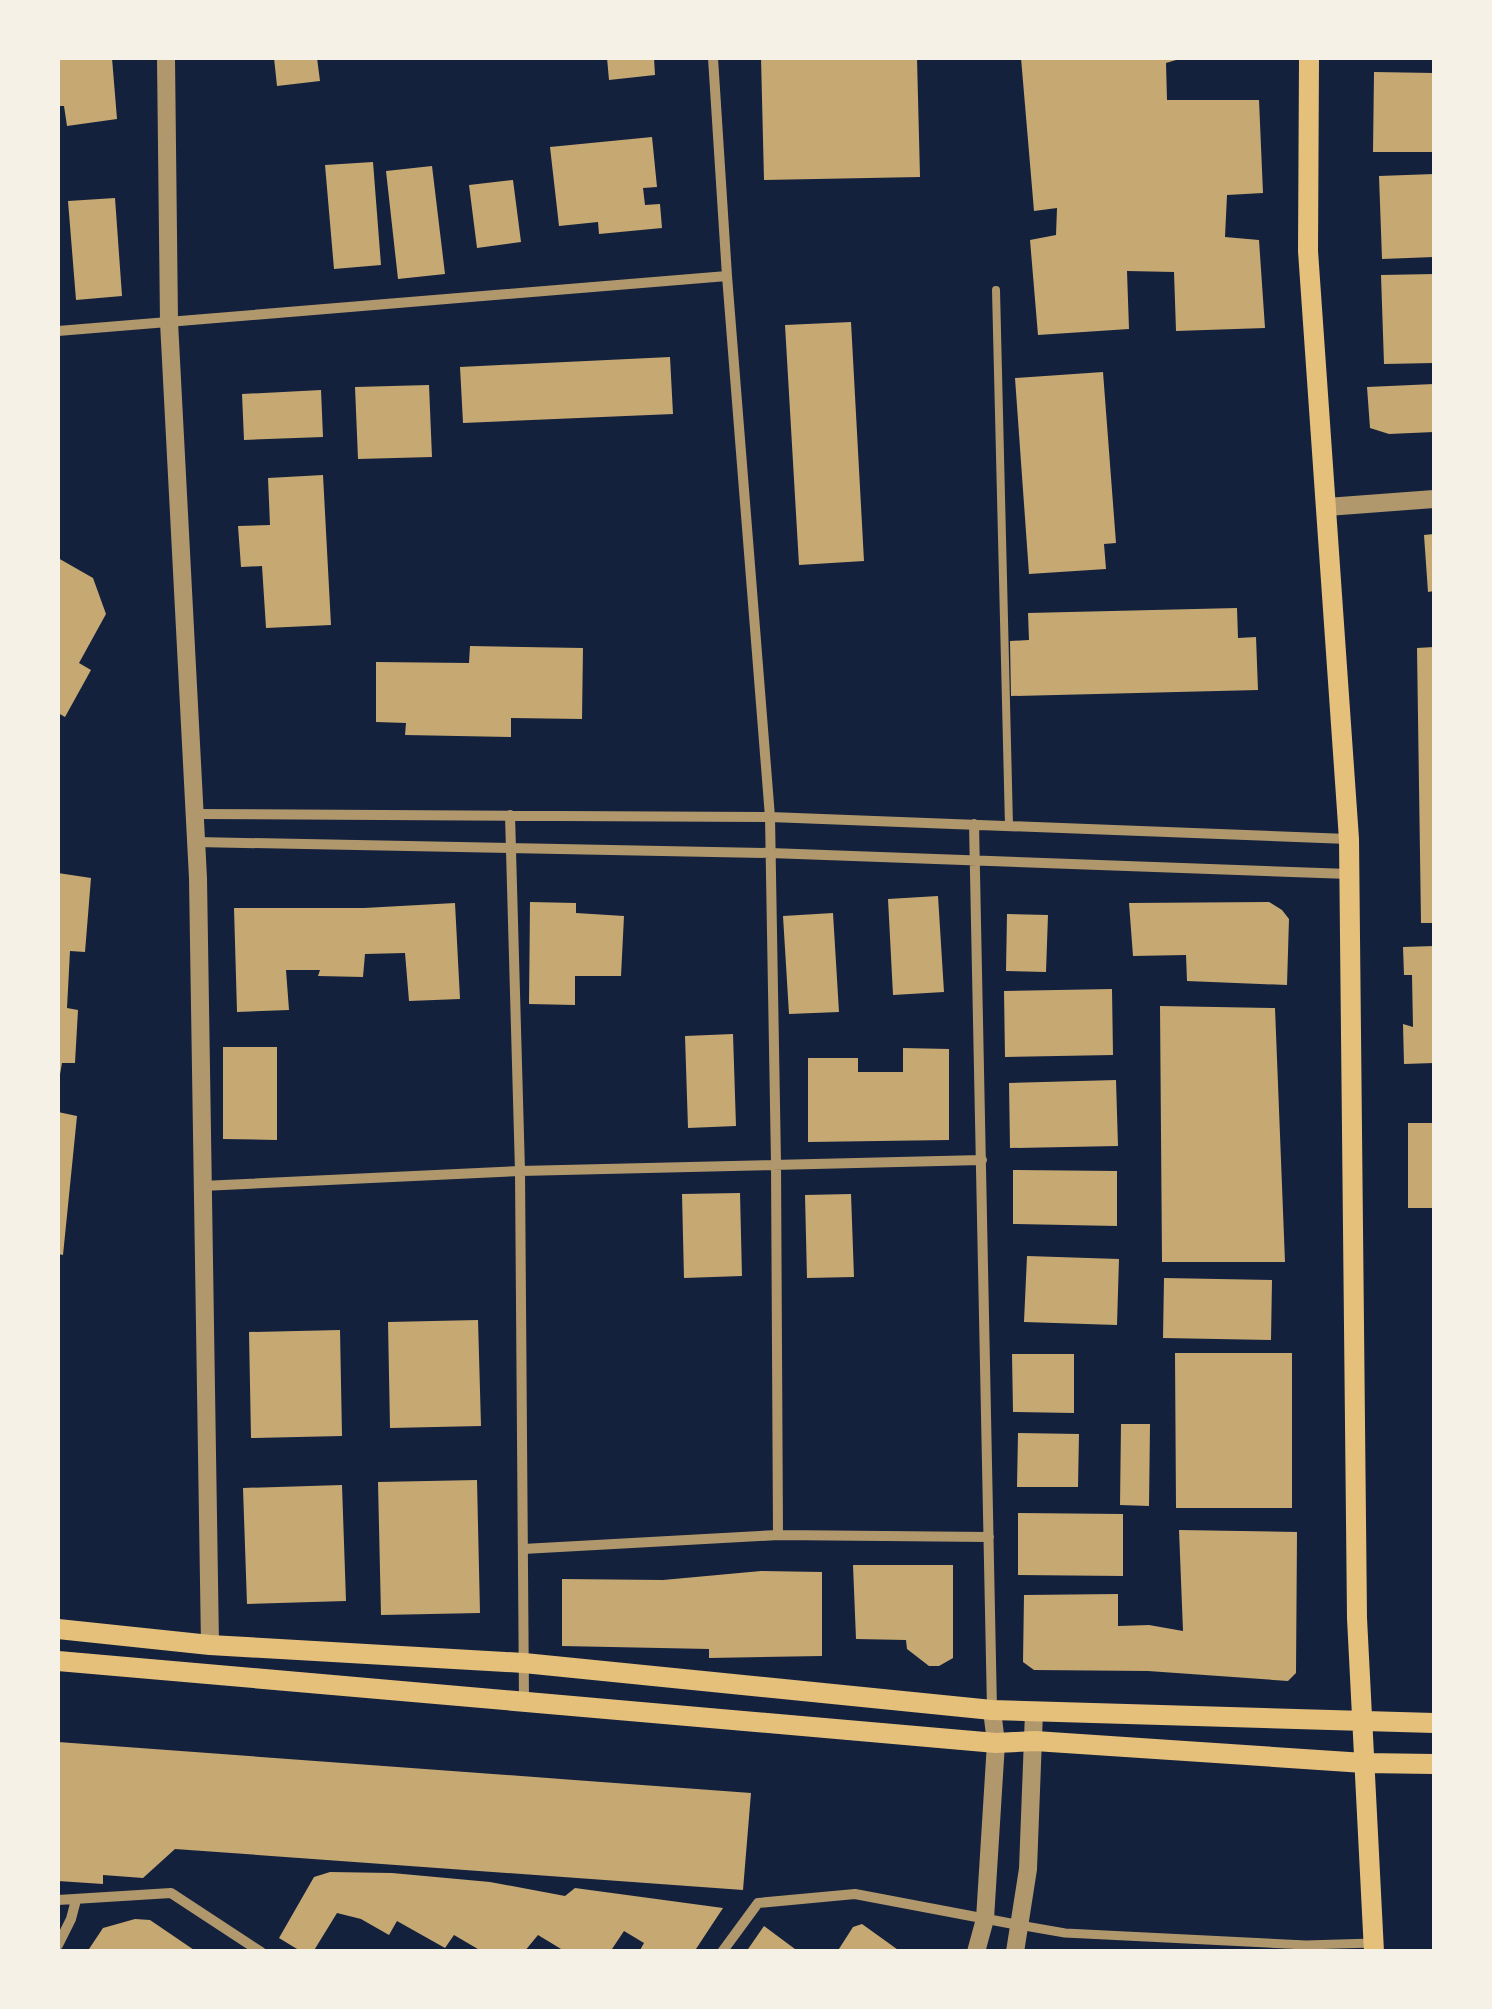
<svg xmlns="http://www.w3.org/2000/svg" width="1492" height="2009" viewBox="0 0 1492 2009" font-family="'Alegreya Sans',sans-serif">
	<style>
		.building { fill: #c6a872 }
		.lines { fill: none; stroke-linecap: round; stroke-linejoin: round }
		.service { stroke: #b1986c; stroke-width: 8 }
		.pedestrian { stroke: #b1986c; stroke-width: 9 }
		.minor { stroke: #b1986c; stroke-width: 10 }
		.tertiary { stroke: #b1986c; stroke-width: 18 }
		.secondary { stroke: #e5c07b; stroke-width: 20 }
	</style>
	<rect width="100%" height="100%" fill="#14213d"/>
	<path class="building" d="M 58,58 L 112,58 L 117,119 L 67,126 L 64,106 L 58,106 Z
		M 274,58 L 317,58 L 320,81 L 277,86 Z
		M 607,58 L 654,58 L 655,75 L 609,80 Z
		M 761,58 L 917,58 L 920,177 L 764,180 Z
		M 1021,58 L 1183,58 L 1166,63 L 1167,100 L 1259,100 L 1263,193 L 1227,195 L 1225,237 L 1259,240 L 1265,328 L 1176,331 L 1174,272 L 1127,271 L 1129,329 L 1038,335 L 1030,240 L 1056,235 L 1057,208 L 1034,211 Z
		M 1374,72 L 1434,73 L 1434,152 L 1373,152 Z
		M 652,137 L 657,187 L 643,188 L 645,205 L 660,204 L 662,228 L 599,234 L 598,222 L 559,226 L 550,147 Z
		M 373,162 L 381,265 L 334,269 L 325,165 Z
		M 432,166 L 445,274 L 398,279 L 386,171 Z
		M 1434,174 L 1434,257 L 1382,259 L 1379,176 Z
		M 513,180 L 521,242 L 477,248 L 469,185 Z
		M 115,198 L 122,296 L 76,300 L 68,201 Z
		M 1434,274 L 1434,363 L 1384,364 L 1381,275 Z
		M 851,322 L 864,561 L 799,565 L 785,325 Z
		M 670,357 L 673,414 L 463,423 L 460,367 Z
		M 1103,372 L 1116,543 L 1104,544 L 1106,569 L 1029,574 L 1015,378 Z
		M 1434,384 L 1434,432 L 1389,434 L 1370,428 L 1367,387 Z
		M 429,385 L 432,457 L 358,459 L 355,387 Z
		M 321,390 L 323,437 L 244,440 L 242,394 Z
		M 323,475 L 331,625 L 266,628 L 262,566 L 241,567 L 238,526 L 270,525 L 268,478 Z
		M 1434,534 L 1434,591 L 1428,592 L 1424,535 Z
		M 58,558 L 93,578 L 106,614 L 79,663 L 91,670 L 65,717 L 58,713 Z
		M 1237,608 L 1238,638 L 1256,637 L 1258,690 L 1011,696 L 1010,641 L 1029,640 L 1028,613 Z
		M 470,646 L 583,648 L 582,719 L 511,718 L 511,737 L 405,735 L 406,723 L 376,722 L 376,662 L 469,663 Z
		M 1434,647 L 1434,923 L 1421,923 L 1417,648 Z
		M 58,873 L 91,878 L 85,952 L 70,951 L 67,1008 L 78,1010 L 75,1063 L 62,1063 L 59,1080 Z
		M 938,896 L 944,992 L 893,995 L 888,899 Z
		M 530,902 L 576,903 L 576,913 L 624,916 L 621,976 L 575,976 L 575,1005 L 529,1004 Z
		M 1269,902 L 1282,910 L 1289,919 L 1287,985 L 1187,981 L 1186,955 L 1133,956 L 1129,903 Z
		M 455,903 L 460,999 L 409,1001 L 405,953 L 365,954 L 363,977 L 318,976 L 320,970 L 286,970 L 289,1010 L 237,1012 L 234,908 L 364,908 Z
		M 833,913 L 839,1012 L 789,1014 L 783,916 Z
		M 1007,914 L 1048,915 L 1046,972 L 1006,971 Z
		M 1434,946 L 1434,1063 L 1404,1064 L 1403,1024 L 1413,1027 L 1412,975 L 1404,975 L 1403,947 Z
		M 1112,989 L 1113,1055 L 1005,1057 L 1004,991 Z
		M 1160,1006 L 1275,1008 L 1285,1262 L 1162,1262 Z
		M 733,1034 L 736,1126 L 688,1128 L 685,1036 Z
		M 223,1047 L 277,1047 L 277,1140 L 223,1139 Z
		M 903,1048 L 949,1049 L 949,1140 L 808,1142 L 808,1058 L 858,1058 L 858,1072 L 903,1072 Z
		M 1116,1080 L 1118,1146 L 1010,1148 L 1009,1083 Z
		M 58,1112 L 77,1116 L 63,1255 L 58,1254 Z
		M 1408,1123 L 1434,1123 L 1434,1208 L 1408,1208 Z
		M 1013,1170 L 1117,1171 L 1117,1226 L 1013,1224 Z
		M 740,1193 L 742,1276 L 684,1278 L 682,1194 Z
		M 851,1194 L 854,1277 L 807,1278 L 805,1195 Z
		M 1027,1256 L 1119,1259 L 1117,1325 L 1024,1322 Z
		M 1164,1278 L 1272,1280 L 1271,1340 L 1163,1338 Z
		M 478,1320 L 481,1426 L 390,1428 L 388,1322 Z
		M 340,1330 L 342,1436 L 251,1438 L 249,1332 Z
		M 1175,1353 L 1292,1353 L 1292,1508 L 1176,1508 Z
		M 1012,1354 L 1074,1354 L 1074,1413 L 1013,1412 Z
		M 1121,1424 L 1150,1424 L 1149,1506 L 1120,1505 Z
		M 1018,1433 L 1079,1434 L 1078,1487 L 1017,1487 Z
		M 477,1480 L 480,1613 L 381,1615 L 378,1482 Z
		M 342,1485 L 346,1601 L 247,1604 L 243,1488 Z
		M 1018,1513 L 1123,1514 L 1123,1576 L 1018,1575 Z
		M 1179,1530 L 1297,1532 L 1296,1673 L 1288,1681 L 1148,1671 L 1034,1670 L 1023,1662 L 1024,1595 L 1118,1594 L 1118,1626 L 1149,1625 L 1183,1631 Z
		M 853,1565 L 953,1565 L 953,1658 L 939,1666 L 929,1666 L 907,1649 L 906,1640 L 856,1639 Z
		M 761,1571 L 822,1572 L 822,1656 L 709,1658 L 709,1649 L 562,1646 L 562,1579 L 663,1580 Z
		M 58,1742 L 751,1793 L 743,1890 L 175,1849 L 143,1878 L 103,1875 L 103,1884 L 58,1881 Z
		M 330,1872 L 392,1873 L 490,1882 L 565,1896 L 575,1888 L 723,1908 L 694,1952 L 639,1952 L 644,1943 L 624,1931 L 610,1952 L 579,1949 L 566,1952 L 538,1935 L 524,1952 L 483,1952 L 454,1935 L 445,1948 L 397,1921 L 389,1935 L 361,1919 L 337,1913 L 313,1952 L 302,1952 L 279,1938 L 314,1877 Z
		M 135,1919 L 150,1920 L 197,1952 L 87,1952 L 103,1928 Z
		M 862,1924 L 901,1952 L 837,1952 L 853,1927 Z
		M 764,1926 L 799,1952 L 746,1952 Z"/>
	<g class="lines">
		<path class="service" d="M 996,290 L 1009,826"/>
		<path class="pedestrian" d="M 1019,1925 L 1065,1933 L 1306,1945 L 1373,1943"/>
		<path class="minor" d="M 713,58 L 727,276 L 770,817 L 776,1163 L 778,1535
			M 58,331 L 727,276
			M 194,814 L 770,817 L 1348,839
			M 510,815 L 520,1171 L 524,1701
			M 974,824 L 992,1710
			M 196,842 L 770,853 L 1349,874
			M 202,1186 L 520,1171 L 982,1160
			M 523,1549 L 778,1535 L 989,1537
			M 58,1900 L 171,1893 L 261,1952
			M 58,1945 L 71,1919 L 76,1900
			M 722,1952 L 758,1903 L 855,1894 L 1019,1925"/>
		<path class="tertiary" d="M 166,58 L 169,322 L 198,878 L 210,1645
			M 1327,507 L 1434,499
			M 976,1952 L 985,1919 L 996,1743 L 992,1710
			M 1015,1952 L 1028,1869 L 1034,1712"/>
		<path class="secondary" d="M 1309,58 L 1308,251 L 1349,839 L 1357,1618 L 1374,1952
			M 58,1629 L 210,1645 L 524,1663 L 992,1710 L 1434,1723
			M 58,1661 L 996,1743 L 1035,1741 L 1364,1763 L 1434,1764"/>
	</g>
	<rect width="1492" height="2009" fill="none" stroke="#f6f1e7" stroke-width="120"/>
</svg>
